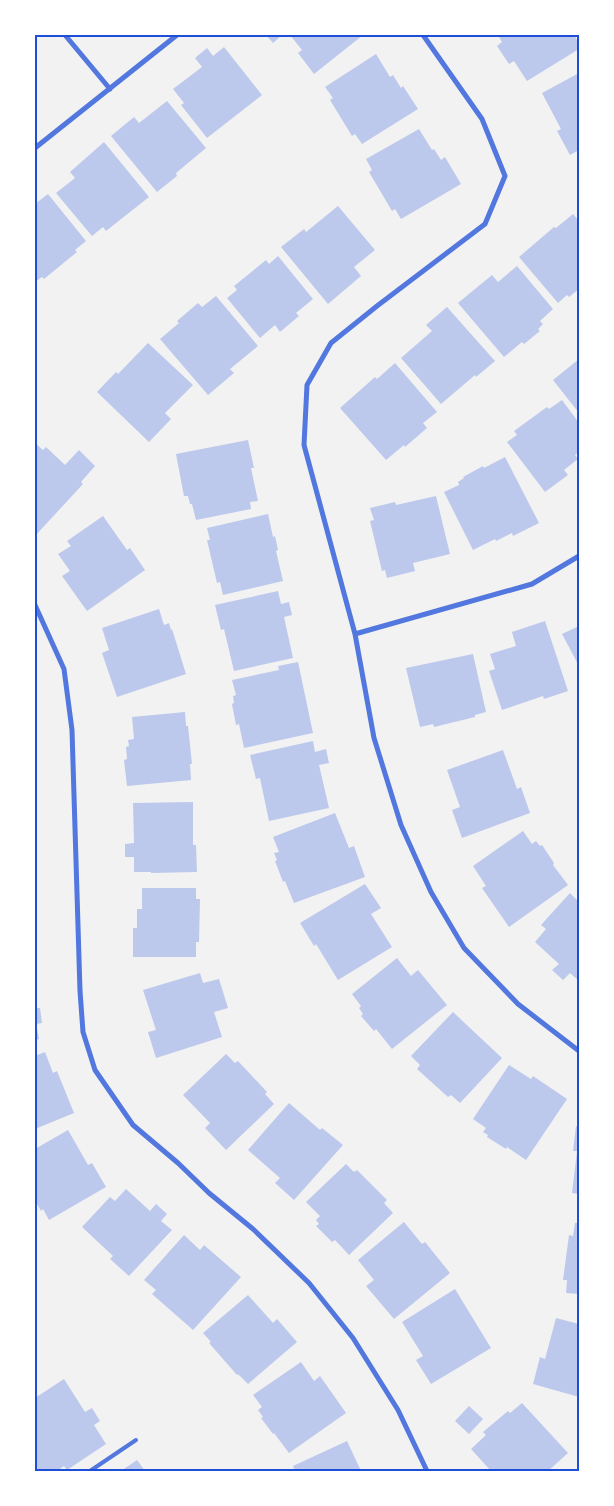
<svg xmlns="http://www.w3.org/2000/svg" width="614" height="1506" viewBox="0 0 614 1506" font-family="'Libre Baskerville',serif">
	<style>
		.building { fill: #bdc9ec }
		.lines { fill: none; stroke-linecap: round; stroke-linejoin: round }
		.service { stroke: #5277de; stroke-width: 4 }
		.minor { stroke: #5277de; stroke-width: 5 }
		.neatline { fill: none; stroke: #1d4ed8; stroke-width: 2 }
	</style>
	<rect width="100%" height="100%" fill="#f2f2f2"/>
	<path class="building" d="M 266,35 L 282,35 L 273,43 Z
		M 290,35 L 363,35 L 314,74 L 298,53 L 302,50 Z
		M 498,35 L 574,35 L 579,43 L 579,49 L 527,81 L 514,61 L 509,64 L 497,46 L 502,42 Z
		M 224,47 L 262,95 L 207,138 L 181,105 L 184,103 L 173,89 L 202,67 L 195,58 L 207,48 L 213,56 Z
		M 376,54 L 390,77 L 393,75 L 401,88 L 403,86 L 418,109 L 362,144 L 355,134 L 352,136 L 330,100 L 333,98 L 325,87 Z
		M 579,73 L 579,150 L 570,155 L 557,131 L 561,129 L 542,93 Z
		M 167,101 L 206,148 L 176,173 L 177,176 L 157,192 L 111,136 L 134,117 L 139,123 Z
		M 419,129 L 432,150 L 434,149 L 441,160 L 445,157 L 461,184 L 401,219 L 395,209 L 392,211 L 369,172 L 372,170 L 366,159 Z
		M 104,142 L 149,197 L 106,231 L 103,227 L 92,236 L 56,193 L 75,178 L 70,172 Z
		M 48,194 L 86,241 L 75,250 L 77,252 L 44,279 L 42,277 L 35,282 L 35,204 Z
		M 338,206 L 375,250 L 354,267 L 361,276 L 328,304 L 281,247 L 304,229 L 306,232 Z
		M 573,214 L 579,221 L 579,289 L 569,297 L 567,295 L 558,303 L 519,257 L 554,227 L 556,228 Z
		M 278,256 L 313,299 L 296,313 L 299,316 L 280,332 L 275,325 L 260,338 L 227,298 L 237,290 L 234,286 L 266,260 L 269,264 Z
		M 517,266 L 553,309 L 540,321 L 543,324 L 538,329 L 540,331 L 524,344 L 522,342 L 504,357 L 458,303 L 492,275 L 498,282 Z
		M 216,296 L 258,346 L 230,369 L 234,373 L 208,395 L 160,339 L 179,323 L 177,321 L 198,303 L 202,307 Z
		M 447,307 L 495,361 L 476,377 L 475,375 L 441,404 L 401,358 L 432,331 L 426,325 Z
		M 148,343 L 193,385 L 165,413 L 171,419 L 149,442 L 97,392 L 116,372 L 118,374 Z
		M 579,359 L 579,413 L 553,380 Z
		M 395,363 L 437,412 L 423,423 L 427,428 L 405,447 L 404,445 L 386,460 L 340,408 L 375,377 L 377,379 Z
		M 562,400 L 579,423 L 579,452 L 575,455 L 578,459 L 564,470 L 568,475 L 545,492 L 507,442 L 517,435 L 514,431 L 547,407 L 549,409 Z
		M 248,440 L 254,468 L 251,468 L 258,501 L 250,502 L 251,509 L 196,520 L 192,504 L 190,504 L 188,496 L 184,496 L 176,454 Z
		M 35,443 L 43,450 L 46,447 L 65,465 L 79,450 L 95,466 L 81,482 L 83,484 L 35,536 Z
		M 505,457 L 539,523 L 513,536 L 512,533 L 496,541 L 495,539 L 473,550 L 444,492 L 459,485 L 458,482 L 464,478 L 463,477 L 483,466 L 484,468 Z
		M 436,496 L 450,554 L 413,563 L 415,571 L 387,578 L 385,570 L 382,571 L 370,521 L 374,520 L 370,508 L 395,502 L 396,505 Z
		M 268,514 L 273,537 L 275,536 L 278,550 L 276,551 L 283,581 L 223,595 L 220,582 L 217,583 L 207,540 L 210,540 L 207,528 Z
		M 103,516 L 127,550 L 130,548 L 145,570 L 87,611 L 62,576 L 70,571 L 58,554 L 71,546 L 67,541 Z
		M 278,591 L 281,604 L 289,602 L 292,615 L 284,617 L 293,658 L 234,671 L 224,629 L 221,630 L 215,605 Z
		M 159,609 L 164,625 L 169,623 L 171,630 L 172,629 L 186,674 L 117,697 L 102,653 L 109,650 L 102,628 Z
		M 545,621 L 568,691 L 544,699 L 543,696 L 502,710 L 489,671 L 495,669 L 490,654 L 516,646 L 512,632 Z
		M 579,626 L 579,666 L 562,634 Z
		M 473,654 L 486,712 L 475,715 L 475,717 L 434,727 L 433,724 L 420,727 L 406,668 Z
		M 298,662 L 313,733 L 244,748 L 239,724 L 236,725 L 232,704 L 234,703 L 233,696 L 236,695 L 232,680 L 279,670 L 278,666 Z
		M 185,712 L 186,726 L 188,726 L 192,764 L 190,764 L 191,780 L 127,786 L 124,760 L 127,759 L 126,747 L 129,746 L 128,740 L 134,739 L 132,717 Z
		M 313,741 L 315,752 L 326,749 L 329,763 L 319,765 L 329,808 L 269,821 L 260,778 L 256,779 L 250,755 Z
		M 503,750 L 517,789 L 521,787 L 530,813 L 462,838 L 452,810 L 460,807 L 447,770 Z
		M 193,802 L 193,845 L 196,845 L 197,872 L 151,873 L 151,872 L 134,872 L 134,857 L 125,857 L 125,844 L 134,843 L 133,803 Z
		M 335,813 L 349,848 L 354,846 L 365,877 L 294,903 L 285,881 L 283,882 L 275,861 L 277,860 L 274,853 L 279,852 L 273,837 Z
		M 523,831 L 532,844 L 536,841 L 540,846 L 542,845 L 554,863 L 553,865 L 568,885 L 509,927 L 482,888 L 486,886 L 473,866 Z
		M 365,884 L 381,908 L 371,914 L 392,947 L 338,980 L 316,944 L 314,946 L 300,923 Z
		M 142,888 L 196,888 L 196,899 L 200,899 L 199,942 L 196,942 L 196,957 L 133,957 L 133,928 L 137,928 L 137,909 L 142,909 Z
		M 570,893 L 579,902 L 579,981 L 570,973 L 563,980 L 552,970 L 559,964 L 535,942 L 546,929 L 541,925 Z
		M 35,918 L 37,918 L 37,954 L 35,954 Z
		M 397,958 L 411,976 L 418,970 L 447,1005 L 392,1049 L 376,1029 L 374,1031 L 361,1016 L 363,1014 L 359,1008 L 361,1006 L 352,994 Z
		M 200,973 L 203,983 L 219,979 L 228,1008 L 214,1012 L 222,1037 L 156,1058 L 148,1032 L 156,1030 L 143,990 Z
		M 35,1000 L 36,1000 L 37,1008 L 40,1008 L 42,1023 L 36,1024 L 39,1039 L 35,1040 Z
		M 453,1012 L 502,1058 L 460,1103 L 451,1095 L 448,1097 L 417,1069 L 420,1065 L 411,1056 Z
		M 45,1052 L 53,1073 L 57,1071 L 74,1113 L 35,1129 L 35,1056 Z
		M 226,1054 L 235,1063 L 238,1061 L 267,1092 L 265,1094 L 274,1104 L 226,1150 L 205,1128 L 210,1123 L 183,1095 Z
		M 509,1065 L 531,1079 L 533,1076 L 567,1099 L 526,1160 L 507,1147 L 506,1149 L 487,1137 L 488,1135 L 483,1132 L 486,1128 L 473,1119 Z
		M 289,1103 L 320,1130 L 322,1128 L 343,1145 L 294,1200 L 275,1183 L 280,1178 L 248,1150 Z
		M 576,1126 L 579,1127 L 579,1194 L 572,1193 L 577,1151 L 573,1151 Z
		M 68,1130 L 88,1165 L 92,1163 L 106,1187 L 49,1220 L 43,1209 L 41,1211 L 35,1200 L 35,1149 Z
		M 346,1164 L 354,1172 L 357,1170 L 387,1200 L 384,1203 L 393,1213 L 349,1255 L 335,1240 L 332,1242 L 316,1226 L 319,1224 L 316,1220 L 320,1216 L 306,1202 Z
		M 126,1189 L 150,1211 L 156,1204 L 167,1214 L 161,1221 L 172,1230 L 129,1276 L 110,1259 L 113,1256 L 82,1227 L 110,1197 L 115,1201 Z
		M 404,1222 L 422,1244 L 425,1242 L 450,1273 L 394,1319 L 366,1286 L 374,1280 L 358,1260 Z
		M 575,1223 L 579,1223 L 579,1294 L 566,1293 L 567,1280 L 563,1280 L 569,1235 L 573,1236 Z
		M 184,1235 L 200,1250 L 204,1245 L 241,1277 L 193,1330 L 152,1294 L 156,1290 L 144,1280 Z
		M 455,1289 L 491,1348 L 431,1384 L 416,1360 L 423,1356 L 402,1322 Z
		M 248,1295 L 273,1323 L 277,1319 L 297,1342 L 248,1384 L 238,1374 L 237,1375 L 209,1343 L 211,1342 L 203,1333 Z
		M 556,1318 L 579,1324 L 579,1397 L 533,1384 L 540,1357 L 545,1359 Z
		M 301,1362 L 314,1381 L 320,1376 L 346,1413 L 289,1453 L 274,1433 L 273,1434 L 261,1418 L 263,1417 L 258,1410 L 262,1407 L 253,1395 Z
		M 64,1379 L 85,1412 L 92,1408 L 100,1421 L 94,1425 L 106,1444 L 67,1470 L 64,1466 L 57,1471 L 35,1471 L 35,1398 Z
		M 522,1403 L 568,1453 L 548,1471 L 491,1471 L 471,1449 L 486,1435 L 483,1432 L 508,1411 L 510,1413 Z
		M 469,1406 L 483,1419 L 469,1434 L 455,1421 Z
		M 347,1441 L 361,1471 L 295,1471 L 293,1466 Z
		M 137,1460 L 145,1471 L 121,1471 Z"/>
	<g class="lines">
		<path class="service" d="M 90,1471 L 136,1440"/>
		<path class="minor" d="M 65,35 L 110,89
			M 423,35 L 482,119 L 505,176 L 485,224 L 377,306 L 331,343 L 307,385 L 304,445 L 355,634 L 374,738 L 401,825 L 431,892 L 464,948 L 518,1004 L 579,1051
			M 35,148 L 177,35
			M 35,605 L 64,669 L 72,730 L 80,991 L 83,1032 L 95,1070 L 133,1125 L 178,1163 L 209,1193 L 253,1229 L 309,1283 L 353,1338 L 398,1410 L 427,1471
			M 355,634 L 532,584 L 579,556"/>
	</g>
	<rect width="614" height="1506" fill="none" stroke="#ffffff" stroke-width="72"/>
	<rect x="36" y="36" width="542" height="1434" class="neatline"/>
</svg>
